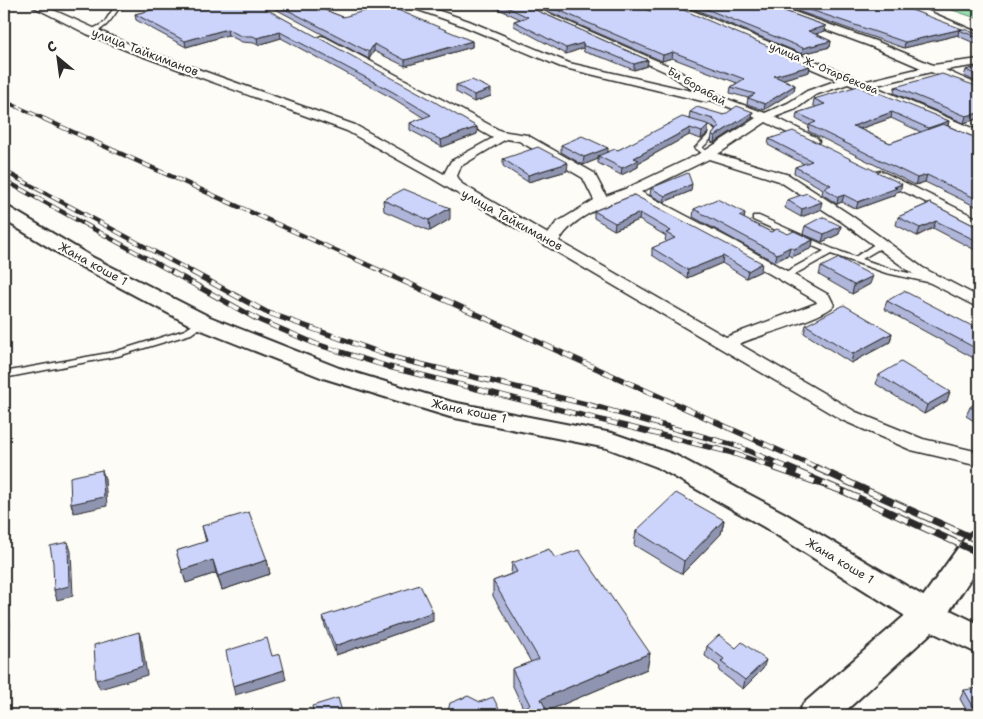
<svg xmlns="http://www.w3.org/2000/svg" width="983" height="719" viewBox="0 0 983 719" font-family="'Shantell Sans',sans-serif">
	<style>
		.green { fill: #98e1af; stroke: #62866d }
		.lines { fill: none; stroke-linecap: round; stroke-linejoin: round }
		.service-casing { stroke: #2b2b2b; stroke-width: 3 }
		.minor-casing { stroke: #2b2b2b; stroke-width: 3 }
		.tertiary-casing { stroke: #2b2b2b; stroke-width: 4 }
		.secondary-casing { stroke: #2b2b2b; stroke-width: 4 }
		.service { fill: #fdfcf7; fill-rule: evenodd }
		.minor { fill: #fdfcf7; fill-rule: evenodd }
		.tertiary { fill: #fdfcf7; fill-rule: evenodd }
		.secondary { fill: #fdfcf7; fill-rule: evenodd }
		.rail-far3-casing { stroke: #2b2b2b; stroke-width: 4 }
		.rail-far2-casing { stroke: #2b2b2b; stroke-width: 4.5 }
		.rail-far1-casing { stroke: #2b2b2b; stroke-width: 5.5 }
		.rail-casing { stroke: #2b2b2b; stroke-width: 7 }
		.rail-far3 { stroke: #fdfcf7; stroke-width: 2.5; stroke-dasharray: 7; stroke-linecap: butt }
		.rail-far2 { stroke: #fdfcf7; stroke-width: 3; stroke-dasharray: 9; stroke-linecap: butt }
		.rail-far1 { stroke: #fdfcf7; stroke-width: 4; stroke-dasharray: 11; stroke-linecap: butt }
		.rail { stroke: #fdfcf7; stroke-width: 5; stroke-dasharray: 14; stroke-linecap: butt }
		.wall { fill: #afb6d9; stroke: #2b2b2b; fill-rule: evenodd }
		.shaded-wall { fill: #8f94b0; stroke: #2b2b2b }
		.building { fill: #ccd4fc; stroke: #2b2b2b }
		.labels { text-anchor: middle; stroke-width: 4.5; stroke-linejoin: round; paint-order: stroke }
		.far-street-label { font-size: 11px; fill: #2b2b2b; stroke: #fdfcf7 }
		.street-label { font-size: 12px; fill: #2b2b2b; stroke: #fdfcf7 }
	</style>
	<rect width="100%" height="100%" fill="#fdfcf7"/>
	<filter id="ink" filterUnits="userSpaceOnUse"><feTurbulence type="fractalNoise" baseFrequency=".02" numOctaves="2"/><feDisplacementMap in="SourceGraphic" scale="10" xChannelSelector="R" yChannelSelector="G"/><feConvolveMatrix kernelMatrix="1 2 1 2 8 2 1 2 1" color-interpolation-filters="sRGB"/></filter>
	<g filter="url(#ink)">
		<path class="green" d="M 935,4 L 979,4 L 979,19 Z"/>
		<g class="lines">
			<g class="service-casing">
				<path id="service" d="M 125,4 L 132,4 L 119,8 C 111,20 104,32 89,33 L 89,31 L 104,23 L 115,6 Z
					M 697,123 L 711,127 L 717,133 L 702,148 L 710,154 L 710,156 L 706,156 L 695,148 L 710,133 L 707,129 L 695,126 L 695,124 Z
					M 753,216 L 759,216 L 833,249 L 855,257 L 878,242 L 884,242 L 884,246 L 862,259 L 891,269 L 935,279 L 936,281 L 932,283 L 886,273 L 831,254 L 788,278 L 782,278 L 781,276 L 782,274 L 824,251 L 753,220 Z
					M 202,319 L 206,322 L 205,324 L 191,334 L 118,356 L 4,378 L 4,372 L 114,352 L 185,330 Z"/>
			</g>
			<g class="minor-casing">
				<path id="minor" d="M 28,4 L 40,4 L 136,47 L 355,125 L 444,174 L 451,161 L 493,138 L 316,39 L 321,36 L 325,37 L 501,131 L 527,135 L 594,173 L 606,196 L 625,189 L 703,152 L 756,118 L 711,100 L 706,102 L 561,67 L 461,25 L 407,6 L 405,4 L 419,4 L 469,21 L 569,63 L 696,92 L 668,73 L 515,4 L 527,4 L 676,69 L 699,85 L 730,100 L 765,113 L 788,103 L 807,91 L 838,80 L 665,6 L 663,4 L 676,4 L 854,77 L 863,82 L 921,68 L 870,46 L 761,6 L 759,4 L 772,4 L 878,42 L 933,65 L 979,59 L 979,65 L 945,70 L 979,85 L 979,92 L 931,72 L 873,86 L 979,131 L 979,139 L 848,84 L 815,95 L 796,109 L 775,117 L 817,138 L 819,141 L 817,144 L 809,144 L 766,122 L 718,154 L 789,175 L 852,216 L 923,268 L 979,297 L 979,308 L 913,274 L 842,222 L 779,181 L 709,159 L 641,192 L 736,242 L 829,295 L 834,305 C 825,318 758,335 739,344 L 856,412 L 923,439 L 979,452 L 979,466 L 911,450 L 842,420 L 433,179 L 347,131 L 128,51 L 87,34 ZM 506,139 L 519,141 L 583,178 L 594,200 L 556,223 L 548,234 L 462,184 L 457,176 L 461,166 ZM 629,197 L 726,248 L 816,301 L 817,303 L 726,337 L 559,241 C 574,216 603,206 629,197 Z
					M 900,4 L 912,4 L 979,33 L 979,40 Z
					M 881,171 L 979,219 L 979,228 L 876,178 L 874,175 L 876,172 Z"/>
			</g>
			<g class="tertiary-casing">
				<path id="tertiary" d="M 4,207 L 10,208 L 92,257 L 210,317 L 339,368 L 452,402 L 612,433 L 675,455 L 784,513 L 940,606 L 944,615 L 940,624 L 929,627 L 918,624 L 764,527 L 657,467 L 607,448 L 450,417 L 323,378 L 194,327 L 78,265 L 4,220 Z"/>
			</g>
			<g class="secondary-casing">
				<path id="secondary" d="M 979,530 L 979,566 L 950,610 L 979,624 L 979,654 L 932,632 L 841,715 L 798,715 L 803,704 L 917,605 L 968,534 Z"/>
			</g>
			<use href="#service" class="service"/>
			<use href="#minor" class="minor"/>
			<use href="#tertiary" class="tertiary"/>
			<use href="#secondary" class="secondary"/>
			<g class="rail-far3-casing">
				<path id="rail-far3" d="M 4,101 L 47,120"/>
			</g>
			<g class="rail-far2-casing">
				<path id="rail-far2" d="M 44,119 L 386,273
					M 4,171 L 194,273
					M 4,180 L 174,273"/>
			</g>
			<g class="rail-far1-casing">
				<path id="rail-far1" d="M 172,272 L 257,319 L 316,344 L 389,367 L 729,452 L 779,469
					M 192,272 L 266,312 L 395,358 L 586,404 L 737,446 L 791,469
					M 383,272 L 820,469"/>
			</g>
			<g class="rail-casing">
				<path id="rail" d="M 775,468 L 845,492 L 788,468
					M 817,468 L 979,541
					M 845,492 L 979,553"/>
			</g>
			<use href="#rail-far3" class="rail-far3"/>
			<use href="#rail-far2" class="rail-far2"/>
			<use href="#rail-far1" class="rail-far1"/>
			<use href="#rail" class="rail"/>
		</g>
		<path class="wall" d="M 146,4 L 257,4 L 477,127 L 477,134 L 442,147 L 410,130 L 410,123 L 424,118 L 394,99 L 281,38 L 258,45 L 254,43 L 242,42 L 228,35 L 186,47 L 136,20 L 135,14 L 156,9 Z
			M 266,4 L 309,4 L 343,17 L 472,41 L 472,47 L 405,66 L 374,51 L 369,59 Z
			M 488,4 L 522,4 L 648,60 L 647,66 L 634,70 L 607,59 L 584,52 L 583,48 L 566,54 L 514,26 L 514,21 L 520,19 Z
			M 531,4 L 633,4 L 650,11 L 784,53 L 784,54 L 810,66 L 809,72 L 783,79 L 795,85 L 794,91 L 764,110 L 747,104 L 748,98 L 730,93 L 731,87 L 737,83 L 672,58 L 662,61 Z
			M 687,4 L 765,4 L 826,26 L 825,31 L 816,34 L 831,41 L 830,47 L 802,54 L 687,6 Z
			M 777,4 L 875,4 L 962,29 L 979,35 L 979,45 L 958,36 L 958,35 L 904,48 Z
			M 979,67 L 979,83 L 964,76 L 966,70 Z
			M 456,85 L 491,96 L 474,102 L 456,92 Z
			M 895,87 L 979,87 L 979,120 L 977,119 L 964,123 L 894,93 Z
			M 872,93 L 949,121 L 948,126 L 978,139 L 979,139 L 979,208 L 925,182 L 915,185 L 808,131 L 809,126 L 796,119 L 797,113 L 816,107 L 813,105 L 814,99 ZM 891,118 L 921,132 L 890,143 L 860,129 Z
			M 690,112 L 724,115 L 753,112 L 752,118 L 714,143 L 711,142 L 712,135 L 716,130 L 712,126 L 707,124 L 708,126 L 708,133 L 701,139 L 689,135 L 638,163 L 638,167 L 621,175 L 598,163 L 598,159 L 583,165 L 561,152 L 561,145 L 608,152 L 618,150 L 689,119 Z
			M 769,139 L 900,191 L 896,192 L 895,195 L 856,209 L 842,202 L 837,204 L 822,194 L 823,189 L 794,173 L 795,167 L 804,164 L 768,145 Z
			M 503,159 L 567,171 L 528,182 L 503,166 Z
			M 651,188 L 691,191 L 664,202 L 650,195 Z
			M 634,195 L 761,271 L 746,278 L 722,263 L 687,278 L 652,255 L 652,248 L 667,242 L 665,240 L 666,236 L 639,220 L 614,230 L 594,218 L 594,211 Z
			M 383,200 L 450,219 L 430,231 L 384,211 Z
			M 787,200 L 820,210 L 801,217 L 785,208 Z
			M 930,203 L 979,228 L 979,252 L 933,228 L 917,236 L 896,225 L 898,217 Z
			M 694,209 L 745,213 L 744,219 L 771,232 L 788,234 L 813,240 L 812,248 L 792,257 L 788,255 L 775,262 L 693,217 Z
			M 805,226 L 841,226 L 839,234 L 822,242 L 803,234 Z
			M 821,267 L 870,284 L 852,294 L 819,275 Z
			M 887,301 L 974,327 L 979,324 L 979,361 L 884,309 Z
			M 806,325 L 892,333 L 890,342 L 851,363 L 804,333 Z
			M 879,375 L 947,401 L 924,414 L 876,384 Z
			M 979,401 L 979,424 L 966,416 L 970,407 Z
			M 724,520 L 721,534 L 682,574 L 634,545 L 636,531 Z
			M 202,526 L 267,560 L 270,574 L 222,590 L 216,573 L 186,583 L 176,551 L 206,542 Z
			M 555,558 L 650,653 L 647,669 L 547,711 L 523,708 L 512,684 L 512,669 L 531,662 L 493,596 L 493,581 L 511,574 L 512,563 Z
			M 323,616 L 433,621 L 336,655 L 325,626 Z
			M 707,646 L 736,648 L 763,669 L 743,689 L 719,671 L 720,667 L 705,656 Z
			M 964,690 L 979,715 L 969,715 L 960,699 Z"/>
		<path class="shaded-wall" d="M 826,26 L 825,31 L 807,37 L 808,31 Z
			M 227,29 L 228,35 L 186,47 L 185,41 Z
			M 962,29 L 959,30 L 958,35 L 904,48 L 905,42 Z
			M 280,32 L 281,38 L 258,45 L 257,38 Z
			M 472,41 L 472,47 L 405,66 L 405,60 Z
			M 831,41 L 830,47 L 802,54 L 803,48 Z
			M 583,43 L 583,48 L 566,54 L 566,48 Z
			M 374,44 L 374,51 L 369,59 L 369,52 Z
			M 673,52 L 672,58 L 662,61 L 663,55 Z
			M 648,60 L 647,66 L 634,70 L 634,64 Z
			M 810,66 L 809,72 L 773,82 L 774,76 Z
			M 795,85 L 794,91 L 764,110 L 765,104 Z
			M 491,89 L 491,96 L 474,102 L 474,95 Z
			M 753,112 L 752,118 L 714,143 L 715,136 Z
			M 892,112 L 891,118 L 851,132 L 853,126 Z
			M 979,113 L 977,119 L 964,123 L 966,116 Z
			M 949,121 L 947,128 L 926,134 L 928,128 Z
			M 708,126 L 708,133 L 701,139 L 702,132 Z
			M 477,127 L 477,134 L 442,147 L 441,140 Z
			M 690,128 L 689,135 L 638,163 L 638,167 L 621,175 L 622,168 L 634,158 Z
			M 608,148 L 608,156 L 598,156 L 598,159 L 583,165 L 584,157 Z
			M 568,163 L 567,171 L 528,182 L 528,175 Z
			M 927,175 L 925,182 L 915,185 L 917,178 Z
			M 692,184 L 691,191 L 664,202 L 665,196 Z
			M 902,184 L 900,191 L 896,192 L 895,195 L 856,209 L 858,202 Z
			M 844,195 L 842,202 L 837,204 L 838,197 Z
			M 822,202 L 820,210 L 801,217 L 802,209 Z
			M 450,208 L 450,219 L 430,231 L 429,220 Z
			M 640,213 L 639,220 L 614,230 L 615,223 Z
			M 745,213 L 744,221 L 739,216 Z
			M 936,221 L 933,228 L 917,236 L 920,228 Z
			M 841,226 L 839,234 L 822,242 L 824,234 Z
			M 813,240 L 812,248 L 792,257 L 794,249 Z
			M 790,247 L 788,255 L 775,262 L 777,254 Z
			M 723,256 L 722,263 L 687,278 L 688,270 Z
			M 762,263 L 761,271 L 746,278 L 748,271 Z
			M 873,276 L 870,284 L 852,294 L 854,285 Z
			M 892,333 L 890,342 L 851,363 L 853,354 Z
			M 950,392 L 947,401 L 924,414 L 927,405 Z
			M 102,470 L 105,479 L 107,506 L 74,513 L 71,504 Z
			M 724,520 L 721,534 L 682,574 L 684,561 Z
			M 68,542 L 71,551 L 73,596 L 57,600 L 54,590 Z
			M 213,560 L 216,573 L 186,583 L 182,570 Z
			M 267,560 L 270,574 L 222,590 L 218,576 Z
			M 433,612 L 433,621 L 336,655 L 335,646 Z
			M 5,613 L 10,622 L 9,642 L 4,643 Z
			M 139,632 L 142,642 L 147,675 L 100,689 L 96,680 Z
			M 650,653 L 647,669 L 540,714 L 541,699 Z
			M 766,660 L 763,669 L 743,689 L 745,680 Z
			M 284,670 L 286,680 L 235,695 L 233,686 Z"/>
		<path class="building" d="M 157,4 L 257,4 L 425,96 L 477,127 L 441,140 L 410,123 L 431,115 L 393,92 L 280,32 L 257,38 L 253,36 L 241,36 L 227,29 L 185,41 L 135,14 L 164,7 Z
			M 276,4 L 309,4 L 343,17 L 386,5 L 472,41 L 405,60 L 374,44 L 369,52 Z
			M 500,4 L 522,4 L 648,60 L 634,64 L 608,53 L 584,46 L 583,43 L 566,48 L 514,21 L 528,17 Z
			M 544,4 L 633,4 L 650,11 L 672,5 L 784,53 L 782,53 L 810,66 L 774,76 L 795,85 L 765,104 L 748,98 L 755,94 L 731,87 L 744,79 L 673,52 L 663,55 Z
			M 694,4 L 765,4 L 826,26 L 808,31 L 831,41 L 803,48 Z
			M 793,4 L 875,4 L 882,6 L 892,4 L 896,4 L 962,29 L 905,42 Z
			M 964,29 L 979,35 L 979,38 L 959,30 Z
			M 979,67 L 979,76 L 966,70 Z
			M 942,74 L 979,87 L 979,113 L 966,116 L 895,87 Z
			M 472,80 L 491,89 L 474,95 L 456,85 Z
			M 858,86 L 872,93 L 877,92 L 949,121 L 928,128 L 892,112 L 853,126 L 890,143 L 943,124 L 978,139 L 979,139 L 979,200 L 927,175 L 917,178 L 809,125 L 816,122 L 797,113 L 825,104 L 814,99 Z
			M 737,106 L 753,112 L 715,136 L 712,135 L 719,126 L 713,119 L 690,112 L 697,107 L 724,115 Z
			M 682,117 L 707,124 L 708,126 L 702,132 L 690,128 L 634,158 L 639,160 L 622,168 L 598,156 L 615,149 L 618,150 Z
			M 793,131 L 902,184 L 894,187 L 897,188 L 858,202 L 844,195 L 838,197 L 824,188 L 831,185 L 795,167 L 812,161 L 769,139 Z
			M 582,136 L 608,148 L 584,157 L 561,145 Z
			M 538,147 L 568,163 L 528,175 L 503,159 Z
			M 688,173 L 692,184 L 665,196 L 651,188 Z
			M 404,189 L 450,208 L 429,220 L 383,200 Z
			M 807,193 L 822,202 L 802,209 L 787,200 Z
			M 634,195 L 762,263 L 748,271 L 723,256 L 688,270 L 652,248 L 675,238 L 666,233 L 671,231 L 640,213 L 615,223 L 594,211 Z
			M 717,199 L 745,213 L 739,216 L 771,232 L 777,229 L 788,234 L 794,231 L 813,240 L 794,249 L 790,247 L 777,254 L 694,209 Z
			M 930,203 L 979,228 L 979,242 L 936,221 L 920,228 L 898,217 Z
			M 822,217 L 841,226 L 824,234 L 805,226 Z
			M 839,258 L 873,276 L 854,285 L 821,267 Z
			M 904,291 L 974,327 L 979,324 L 979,350 L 887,301 Z
			M 844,305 L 892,333 L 853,354 L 806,325 Z
			M 901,362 L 950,392 L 927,405 L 879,375 Z
			M 979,401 L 979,412 L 970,407 Z
			M 102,470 L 104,497 L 71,504 L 70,477 Z
			M 676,493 L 724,520 L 684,561 L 636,531 Z
			M 249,512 L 267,560 L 218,576 L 213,560 L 182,570 L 176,551 L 207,541 L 202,526 Z
			M 68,542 L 69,586 L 54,590 L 53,563 L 50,546 Z
			M 549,549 L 555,558 L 579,550 L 650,653 L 541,699 L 549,715 L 505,715 L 530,705 L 512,669 L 539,659 L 493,581 L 517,572 L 512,563 Z
			M 420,585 L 433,612 L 335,646 L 323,616 Z
			M 4,613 L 5,613 L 5,633 L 4,633 Z
			M 139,632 L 143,666 L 96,680 L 94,645 Z
			M 719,635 L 736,648 L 742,642 L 766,660 L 745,680 L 721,662 L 724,659 L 707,646 Z
			M 267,638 L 272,656 L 280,654 L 284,670 L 233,686 L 226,651 Z
			M 979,688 L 979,715 L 978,715 L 964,690 Z
			M 468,696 L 480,702 L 493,697 L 502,715 L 447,715 L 450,703 Z
			M 338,698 L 343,715 L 314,715 L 312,706 Z"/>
	</g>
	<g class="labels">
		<g class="far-street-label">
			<text transform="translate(824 68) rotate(23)" y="4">улица Ж. Отарбекова</text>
			<text transform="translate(697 86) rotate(30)" y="4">Би борабай</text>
		</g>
		<g class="street-label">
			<text transform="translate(145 52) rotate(21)" y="4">улица Тайкиманов</text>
			<text transform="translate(512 220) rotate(29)" y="4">улица Тайкиманов</text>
			<text transform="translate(93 264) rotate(29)" y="4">Жана коше 1</text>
			<text transform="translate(469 411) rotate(12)" y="4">Жана коше 1</text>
			<text transform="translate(840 561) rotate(31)" y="4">Жана коше 1</text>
		</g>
	</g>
	<rect width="983" height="719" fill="none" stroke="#fdfcf7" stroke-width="20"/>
	<rect x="10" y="10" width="963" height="699" fill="none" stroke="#2b2b2b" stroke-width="2" filter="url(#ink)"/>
	<g transform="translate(58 58) rotate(331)" stroke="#fdfcf7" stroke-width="4" paint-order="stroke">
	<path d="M0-4L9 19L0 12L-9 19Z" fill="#2b2b2b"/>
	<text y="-8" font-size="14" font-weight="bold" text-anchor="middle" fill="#2b2b2b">С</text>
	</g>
</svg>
